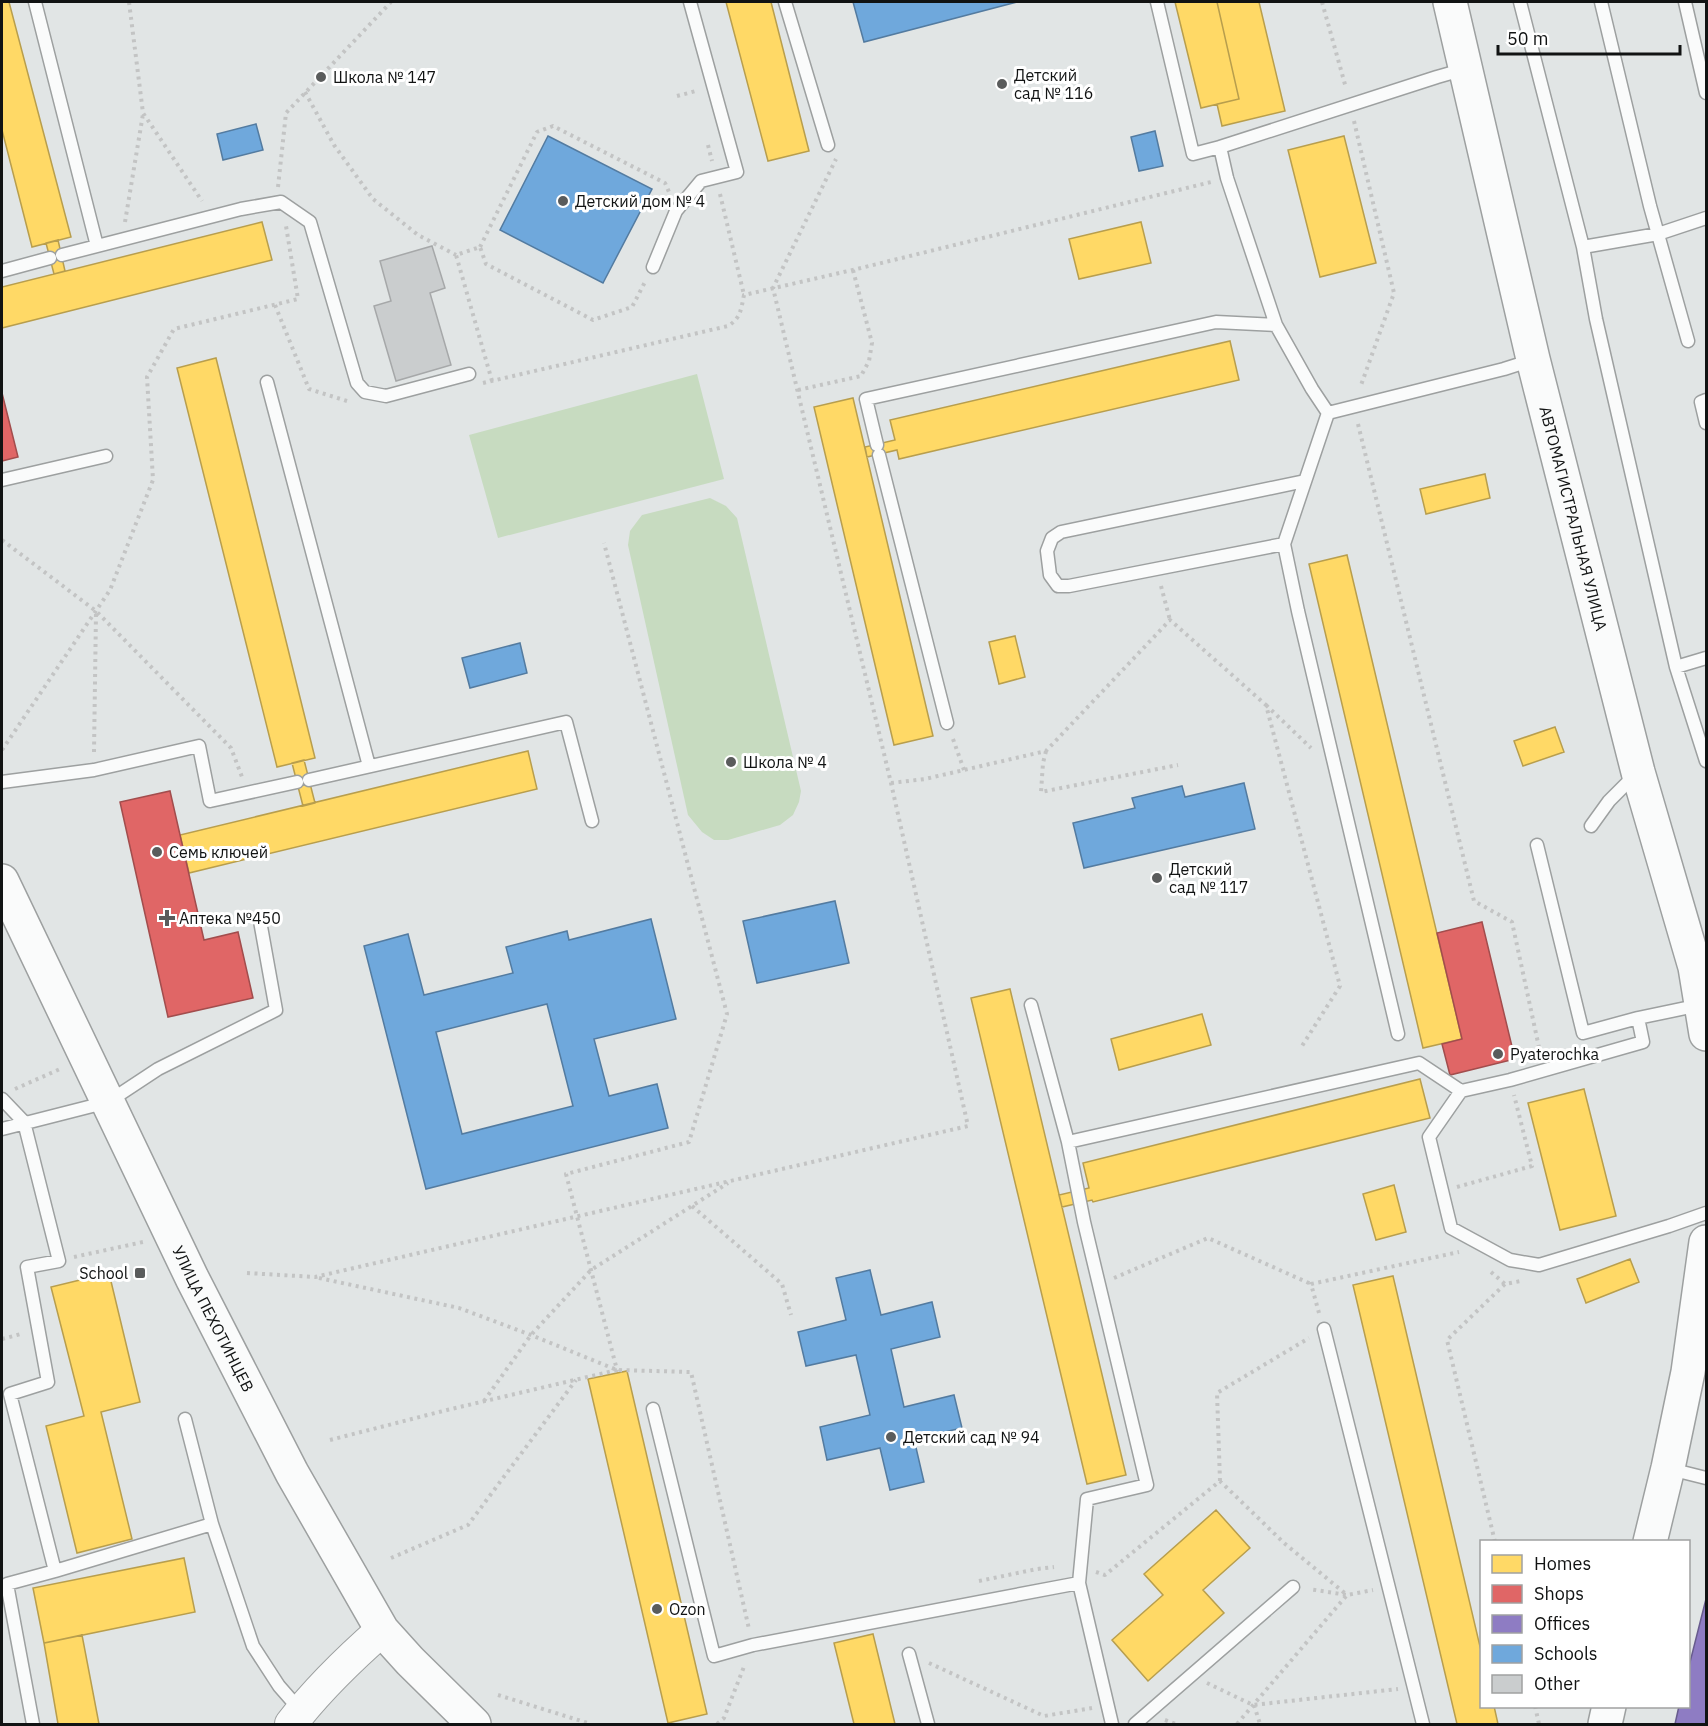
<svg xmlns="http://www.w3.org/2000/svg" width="1708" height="1726" viewBox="0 0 1708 1726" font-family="'IBM Plex Sans',sans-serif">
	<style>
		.green { fill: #c7dbc0 }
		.homes { fill: #ffd966; stroke: #b89e4d; stroke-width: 1.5 }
		.shops { fill: #e06666; stroke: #a24d4d; stroke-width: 1.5 }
		.offices { fill: #8e7cc3; stroke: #685c8e; stroke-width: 1.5 }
		.schools { fill: #6fa8dc; stroke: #537ba0; stroke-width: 1.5; fill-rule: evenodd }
		.building { fill: #cacdce; stroke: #a6a8a9; stroke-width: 1.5 }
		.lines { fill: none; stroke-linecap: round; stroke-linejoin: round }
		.service-casing { stroke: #9da0a0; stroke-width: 15 }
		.tertiary-casing { stroke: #9da0a0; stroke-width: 34 }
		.secondary-casing { stroke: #9da0a0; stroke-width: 36 }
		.path { stroke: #c3c4c4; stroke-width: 4; stroke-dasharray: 3 4.5; stroke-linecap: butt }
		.service { stroke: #fafbfb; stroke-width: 12 }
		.tertiary { stroke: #fafbfb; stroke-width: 32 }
		.secondary { stroke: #fafbfb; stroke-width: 33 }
		.poi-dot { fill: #5a5c5c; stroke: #fff; stroke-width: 2 }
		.labels { text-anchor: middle; stroke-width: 6; stroke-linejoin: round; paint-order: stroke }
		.poi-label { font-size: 16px; fill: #111313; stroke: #fff; text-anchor: start }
		.street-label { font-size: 16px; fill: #111313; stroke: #fff }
	</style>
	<rect width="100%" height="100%" fill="#e1e5e5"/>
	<path class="green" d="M 697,374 L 724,479 L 498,538 L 469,435 Z
		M 710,498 L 726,506 L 737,518 L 801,791 L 799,802 L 793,815 L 780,825 L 728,840 L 714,840 L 702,832 L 688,815 L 628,545 L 630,531 L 642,515 Z"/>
	<path class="homes" d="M 2,2 L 9,2 L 71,237 L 32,247 L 2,130 Z
		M 726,2 L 771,2 L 809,151 L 768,161 Z
		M 1175,2 L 1217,2 L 1239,99 L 1201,108 Z
		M 1217,2 L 1259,2 L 1285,111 L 1222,126 L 1217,104 L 1239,99 Z
		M 1344,136 L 1376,263 L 1320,277 L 1288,150 Z
		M 262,222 L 272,260 L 2,328 L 2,287 Z
		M 1141,222 L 1151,263 L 1079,279 L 1069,239 Z
		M 58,240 L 65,271 L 54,274 L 46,243 Z
		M 1230,341 L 1239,380 L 899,459 L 897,450 L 867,457 L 865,447 L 895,440 L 890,420 Z
		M 216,358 L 315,758 L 277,767 L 177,368 Z
		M 853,398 L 933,736 L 894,745 L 814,407 Z
		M 1485,474 L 1490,498 L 1426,514 L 1420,489 Z
		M 1347,555 L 1462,1039 L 1423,1048 L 1309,564 Z
		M 1015,636 L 1025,677 L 999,684 L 989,642 Z
		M 1555,727 L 1564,752 L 1523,766 L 1514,741 Z
		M 528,751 L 537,789 L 189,873 L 180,835 Z
		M 304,760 L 315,803 L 303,806 L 292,763 Z
		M 1010,989 L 1126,1475 L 1087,1484 L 971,998 Z
		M 1202,1014 L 1211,1045 L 1119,1070 L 1111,1039 Z
		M 1420,1079 L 1430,1118 L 1093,1202 L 1092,1200 L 1062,1207 L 1059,1195 L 1089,1188 L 1083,1163 Z
		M 1584,1089 L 1616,1216 L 1560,1230 L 1528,1103 Z
		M 1394,1185 L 1406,1232 L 1376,1240 L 1363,1194 Z
		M 1630,1259 L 1639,1282 L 1586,1303 L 1577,1279 Z
		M 109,1273 L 140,1402 L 101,1412 L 132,1539 L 77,1553 L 46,1426 L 84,1416 L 51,1287 Z
		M 1393,1276 L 1482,1655 L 1482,1706 L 1494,1706 L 1498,1724 L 1457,1724 L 1353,1285 Z
		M 627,1371 L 707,1714 L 668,1723 L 588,1379 Z
		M 1216,1510 L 1250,1548 L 1203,1590 L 1224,1613 L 1148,1681 L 1112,1640 L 1163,1595 L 1144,1574 Z
		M 184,1558 L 195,1612 L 44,1643 L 33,1588 Z
		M 873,1634 L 895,1724 L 854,1724 L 834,1643 Z
		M 82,1635 L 99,1724 L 58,1724 L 44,1643 Z"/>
	<path class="shops" d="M 2,393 L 18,457 L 2,461 Z
		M 170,791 L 204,940 L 238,932 L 253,998 L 168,1017 L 120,802 Z
		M 1482,922 L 1515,1059 L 1450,1075 L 1442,1044 L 1462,1039 L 1437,933 Z"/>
	<path class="offices" d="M 1706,1599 L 1706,1724 L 1675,1724 L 1679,1706 L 1688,1706 L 1688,1670 Z"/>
	<path class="schools" d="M 853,2 L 1017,2 L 864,42 Z
		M 256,124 L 263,150 L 223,160 L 217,134 Z
		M 1155,131 L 1163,166 L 1139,171 L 1131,137 Z
		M 548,136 L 652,189 L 603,283 L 500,230 Z
		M 520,643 L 527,673 L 470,688 L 462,658 Z
		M 1244,783 L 1255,829 L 1084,868 L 1073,823 L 1135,808 L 1132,798 L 1182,786 L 1185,797 Z
		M 835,901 L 849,963 L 757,983 L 743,921 Z
		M 651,919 L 676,1019 L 594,1039 L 609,1096 L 657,1084 L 668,1128 L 426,1189 L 364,946 L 408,934 L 424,995 L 513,973 L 506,947 L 567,931 L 569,940 ZM 547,1004 L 573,1106 L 462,1134 L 436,1032 Z
		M 870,1270 L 881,1315 L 932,1302 L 940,1337 L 891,1349 L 904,1407 L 954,1395 L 962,1428 L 914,1439 L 924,1482 L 890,1490 L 880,1448 L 827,1460 L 820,1427 L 870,1415 L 856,1355 L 806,1366 L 798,1332 L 846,1320 L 836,1278 Z"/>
	<path class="building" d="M 432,246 L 445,288 L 430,293 L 451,365 L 396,381 L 374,306 L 391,301 L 380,261 Z"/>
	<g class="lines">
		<g class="service-casing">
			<path id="service" d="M 35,2 L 97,246
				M 785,2 L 828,145
				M 1157,2 L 1193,154 L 1220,147
				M 1520,2 L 1583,247 L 1658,234 L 1706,218
				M 1601,2 L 1650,206 L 1688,341
				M 1685,2 L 1706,93
				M 1583,247 L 1596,319 L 1676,667 L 1706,658
				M 62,255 L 241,209 L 281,202 L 310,222 L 357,383 L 365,392 L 386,396 L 469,374
				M 653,267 L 676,211 L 701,181 L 737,172 L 690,2
				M 2,271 L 50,258
				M 1276,325 L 1227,178 L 1220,147 L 1437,77 L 1465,69
				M 267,382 L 369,766
				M 1706,400 L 1701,402 L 1706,423
				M 877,445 L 866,399 L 1216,322 L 1276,325 L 1312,389 L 1328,413
				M 879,455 L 947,723
				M 2,480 L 106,456
				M 1284,544 L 1069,586 L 1058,586 L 1050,575 L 1047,551 L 1052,538 L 1061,532 L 1305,481
				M 1676,667 L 1706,761
				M 309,780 L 566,722 L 592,821
				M 2,782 L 94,770 L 199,746 L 210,801 L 297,782
				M 1591,826 L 1609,801 L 1635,775
				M 1537,845 L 1583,1033 L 1638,1018
				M 1031,1005 L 1068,1142 L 1419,1063 L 1461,1091
				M 1700,1005 L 1638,1018 L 1643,1042 L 1510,1080 L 1461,1091 L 1429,1137 L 1451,1228 L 1510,1260 L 1539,1265 L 1669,1226 L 1706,1213
				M 1398,1034 L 1298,611 L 1284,544 L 1328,413 L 1504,369 L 1532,360
				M 2,1099 L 24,1122 L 59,1261 L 27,1267 L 48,1382 L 10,1394 L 55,1571
				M 2,1129 L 108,1102 L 158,1069 L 276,1010 L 260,921
				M 1068,1142 L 1084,1222 L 1147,1485 L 1087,1499 L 1079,1583
				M 1324,1329 L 1423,1724
				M 653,1409 L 714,1656 L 753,1645 L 1079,1583 L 1112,1724
				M 185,1419 L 212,1524
				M 1670,1469 L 1706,1478
				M 909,1654 L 928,1724
				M 33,1724 L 7,1584 L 55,1571 L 212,1524 L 253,1646 L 279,1686 L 300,1710
				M 1135,1724 L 1293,1587"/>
		</g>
		<g class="tertiary-casing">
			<path id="tertiary" d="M 291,1724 C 317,1690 349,1659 382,1630"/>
		</g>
		<g class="secondary-casing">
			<g id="secondary">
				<path id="s1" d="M 1450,2 L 1533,359 L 1638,772 L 1695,967 L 1706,1034"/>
				<path id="s2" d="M 2,881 L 192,1278 L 292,1473 L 382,1630 L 410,1661 L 474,1724"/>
				<path d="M 1650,1542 L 1668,1468 L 1688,1372 L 1706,1242"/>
				<path d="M 1605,1724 L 1609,1706"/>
			</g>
		</g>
		<path class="path" d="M 129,2 L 143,113 L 202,201
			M 1322,2 L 1346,88
			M 305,92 L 334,145 L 373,199 L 418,235 L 456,255
			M 677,96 L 696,91
			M 1354,121 L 1394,293 L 1360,388
			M 708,145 L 712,161
			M 278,187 L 286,113 L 391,2
			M 720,194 L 744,295
			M 125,222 L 143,114
			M 480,247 L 537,132 L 553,126 L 665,183 L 669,192
			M 853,270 L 872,343 L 869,361 L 861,376
			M 275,305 L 309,389 L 347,401
			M 492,381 L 456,255 L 480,247 L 486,264 L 593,320 L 632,307 L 646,280
			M 483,383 L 728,326 C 741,318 741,309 744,295 L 861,268 L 1211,182
			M 798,390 L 861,376
			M 1358,424 L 1474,901 L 1512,922 L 1540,1052
			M 2,540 L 96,611 L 231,748 L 242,777
			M 1161,586 L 1170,620
			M 1266,705 L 1311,748
			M 953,739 L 964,770
			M 2,750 L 110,590 L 153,480 L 147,377 L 174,329 L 298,299 L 286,226
			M 1046,751 L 1043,763 L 1041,792 L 1178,765
			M 94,752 L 96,612
			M 891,783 L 925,779 L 1046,751 L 1170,620 L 1266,705 L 1340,986 L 1302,1046
			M 15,1089 L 60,1069
			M 1457,1187 L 1532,1166 L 1514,1095
			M 692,1206 L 782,1284 L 791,1315
			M 74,1257 L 143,1242
			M 1491,1272 L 1505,1284 L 1521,1281
			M 247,1273 L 315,1277 L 968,1126 L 891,783 L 773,288 L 836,159
			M 319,1278 L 459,1308 L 531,1335 L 617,1370 L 691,1372 L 749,1629
			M 1114,1278 L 1208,1238 L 1311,1284
			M 1319,1313 L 1311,1284 L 1459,1252
			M 2,1339 L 21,1334
			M 484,1401 L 531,1335 L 591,1270 L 728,1183
			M 330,1440 L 447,1410 L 617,1370 L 566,1174 L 689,1142 L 727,1014 L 604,543
			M 1220,1481 L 1217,1393 L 1309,1338
			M 1495,1542 L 1447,1340 L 1505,1284
			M 391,1558 L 468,1525 L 576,1380
			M 1096,1572 L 1105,1575 L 1220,1481 L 1284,1543 L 1347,1595 L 1309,1589
			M 979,1581 L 1037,1569 L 1054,1567
			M 929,1663 L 1044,1716 L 1092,1708
			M 1207,1683 L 1253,1705 L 1398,1689
			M 498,1695 L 591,1724
			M 1254,1705 L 1260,1724
			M 1535,1706 L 1539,1724
			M 1165,1720 L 1176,1724
			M 717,1724 L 724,1718 L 745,1664
			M 1237,1724 L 1347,1595 L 1373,1590"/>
		<use href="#service" class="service"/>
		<use href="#tertiary" class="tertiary"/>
		<use href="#secondary" class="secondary"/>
	</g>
	<g class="poi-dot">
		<circle cx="321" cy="77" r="6"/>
		<circle cx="1002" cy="84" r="6"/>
		<circle cx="563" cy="201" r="6"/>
		<circle cx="731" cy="762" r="6"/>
		<circle cx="157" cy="852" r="6"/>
		<circle cx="1157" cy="878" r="6"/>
		<path d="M164 909h6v6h6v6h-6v6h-6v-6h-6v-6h6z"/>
		<circle cx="1498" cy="1054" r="6"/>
		<rect x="134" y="1267" width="12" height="12" rx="3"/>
		<circle cx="891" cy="1437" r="6"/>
		<circle cx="657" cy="1609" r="6"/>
	</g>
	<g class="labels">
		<g class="poi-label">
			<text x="1014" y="81">Детский<tspan x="1014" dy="18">сад № 116</tspan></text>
			<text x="333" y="83">Школа № 147</text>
			<text x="575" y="207">Детский дом № 4</text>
			<text x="743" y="768">Школа № 4</text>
			<text x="169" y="858">Семь ключей</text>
			<text x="1169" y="875">Детский<tspan x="1169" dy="18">сад № 117</tspan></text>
			<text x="179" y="924">Аптека №450</text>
			<text x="1510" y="1060">Pyaterochka</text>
			<text x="128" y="1279" text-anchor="end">School</text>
			<text x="903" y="1443">Детский сад № 94</text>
			<text x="669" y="1615">Ozon</text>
		</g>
		<g class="street-label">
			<text dy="6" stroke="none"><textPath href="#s1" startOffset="531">АВТОМАГИСТРАЛЬНАЯ УЛИЦА</textPath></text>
			<text dy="6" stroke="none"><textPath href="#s2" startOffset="486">УЛИЦА ПЕХОТИНЦЕВ</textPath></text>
		</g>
	</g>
	<rect width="1708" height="1726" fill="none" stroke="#111313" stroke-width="6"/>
	<rect x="1480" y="1540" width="210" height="168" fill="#ffffff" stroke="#a0a1a1" stroke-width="1.5"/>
	<rect x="1492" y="1555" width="30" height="18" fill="#ffd966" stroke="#a0a1a1" stroke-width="1.5"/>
	<text x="1534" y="1570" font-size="18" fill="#111313">Homes</text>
	<rect x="1492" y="1585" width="30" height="18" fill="#e06666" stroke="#a0a1a1" stroke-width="1.5"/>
	<text x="1534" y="1600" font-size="18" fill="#111313">Shops</text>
	<rect x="1492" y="1615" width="30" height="18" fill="#8e7cc3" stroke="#a0a1a1" stroke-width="1.5"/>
	<text x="1534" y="1630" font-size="18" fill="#111313">Offices</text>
	<rect x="1492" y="1645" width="30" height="18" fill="#6fa8dc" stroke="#a0a1a1" stroke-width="1.5"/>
	<text x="1534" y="1660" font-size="18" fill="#111313">Schools</text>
	<rect x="1492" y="1675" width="30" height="18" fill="#cacdce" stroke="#a0a1a1" stroke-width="1.5"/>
	<text x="1534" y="1690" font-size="18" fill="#111313">Other</text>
	<path d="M1498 45v9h182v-9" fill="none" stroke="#111313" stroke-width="3"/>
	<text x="1507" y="45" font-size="18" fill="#111313" stroke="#ffffff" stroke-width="4.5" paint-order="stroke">50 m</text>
</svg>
